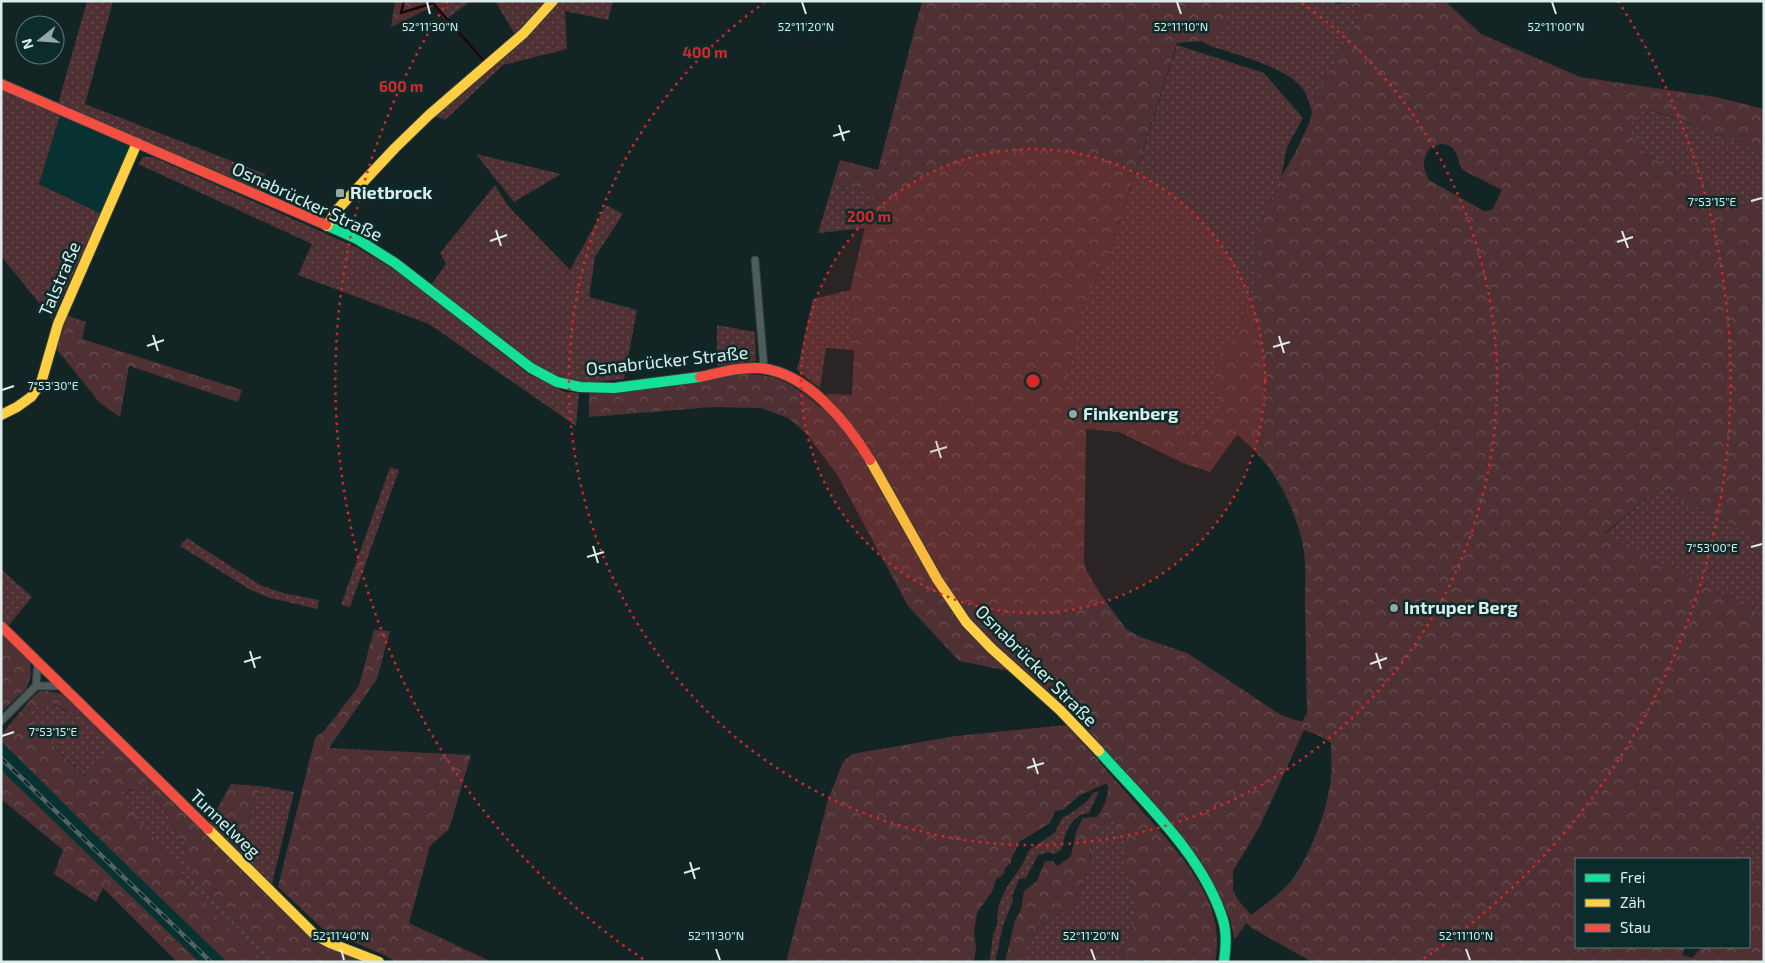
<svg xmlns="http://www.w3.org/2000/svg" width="1765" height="963" viewBox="0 0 1765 963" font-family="'Exo 2',sans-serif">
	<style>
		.built { fill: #083232 }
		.grass { fill: url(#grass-dots) }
		.forest { fill: url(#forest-crowns); fill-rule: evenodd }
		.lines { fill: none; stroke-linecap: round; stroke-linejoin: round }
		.stream { stroke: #210306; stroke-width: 2.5 }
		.street-casing { stroke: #313e3e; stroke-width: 9 }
		.fast-casing { stroke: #313e3e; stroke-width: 12 }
		.slow-casing { stroke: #313e3e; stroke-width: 12 }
		.jam-casing { stroke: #313e3e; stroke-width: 12 }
		.street { stroke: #505b5b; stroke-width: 7 }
		.fast { stroke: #16e098; stroke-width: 10 }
		.slow { stroke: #ffcf43; stroke-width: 10 }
		.jam { stroke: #f24e42; stroke-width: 10 }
		.rail-casing { stroke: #566363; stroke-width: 4.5 }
		.rail { stroke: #0c2b2b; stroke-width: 2.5; stroke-dasharray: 8; stroke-linecap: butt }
		.ticks { fill: none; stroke: #dbeceb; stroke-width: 2 }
		.ring { fill: none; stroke: #d62828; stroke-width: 2.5; stroke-dasharray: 2.5 5 }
		.poi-dot { fill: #95a6a5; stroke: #0c2b2b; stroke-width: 2 }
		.labels { text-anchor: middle; stroke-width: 5; stroke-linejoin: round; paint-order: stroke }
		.poi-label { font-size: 18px; font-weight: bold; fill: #dbeceb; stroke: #0c2b2b; text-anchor: start }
		.street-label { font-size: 18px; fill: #dbeceb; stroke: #0c2b2b }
		.ticks-label { font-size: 12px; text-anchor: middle; fill: #dbeceb; stroke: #0c2b2b; stroke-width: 5; stroke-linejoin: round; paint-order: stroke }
		.centre { fill: #d62828; stroke: #0c2b2b; stroke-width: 2.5 }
		.ring-label { font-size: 15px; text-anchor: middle; font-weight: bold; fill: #d62828; stroke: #0c2b2b; stroke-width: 5; stroke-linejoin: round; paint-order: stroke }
	</style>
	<defs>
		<pattern id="grass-dots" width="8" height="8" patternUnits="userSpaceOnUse" patternTransform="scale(1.25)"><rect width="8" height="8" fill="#4f3134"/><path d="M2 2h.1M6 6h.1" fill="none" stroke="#684f52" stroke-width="1.8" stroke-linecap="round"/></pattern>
		<pattern id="forest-crowns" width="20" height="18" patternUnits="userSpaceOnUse" patternTransform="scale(1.25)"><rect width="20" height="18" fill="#4f3134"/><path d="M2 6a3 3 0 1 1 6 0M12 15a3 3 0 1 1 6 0" fill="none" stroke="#684f52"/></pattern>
	</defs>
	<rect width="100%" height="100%" fill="#132424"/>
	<path class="built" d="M 60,115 L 130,147 L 101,214 L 39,184 Z
		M 1,741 L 110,849 L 227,962 L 199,962 L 1,770 Z"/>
	<path class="grass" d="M 87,1 L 113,1 L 85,104 L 265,174 L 261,191 L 58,104 Z
		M 431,1 L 471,1 L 445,20 Z
		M 495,1 L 546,1 L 516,36 Z
		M 558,1 L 613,1 L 608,20 L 565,11 L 567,49 L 503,65 L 445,120 L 435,116 L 524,38 Z
		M 1231,1 L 1332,1 L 1337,4 L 1345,3 L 1362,13 L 1316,95 L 1312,113 C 1310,105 1308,95 1302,88 C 1286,67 1235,54 1210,46 L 1225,20 Z
		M 1177,45 L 1264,73 L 1303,118 L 1287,147 L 1281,177 L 1257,233 L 1258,282 L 1236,336 L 1217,357 L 1223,410 L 1194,437 L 1131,413 L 1065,397 L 1080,312 L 1109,255 Z
		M 1,89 L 60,115 L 39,184 L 101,214 L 52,319 L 1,256 Z
		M 1645,108 L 1764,151 L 1764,216 L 1642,153 L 1627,128 Z
		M 476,154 L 561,174 L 514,202 Z
		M 143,157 L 153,157 L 358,248 L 398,272 L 527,373 L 565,392 L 579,393 L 576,426 L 429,324 L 298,275 L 312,244 L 138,164 Z
		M 833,183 L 873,193 L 865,228 L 818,233 Z
		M 495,185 L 508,206 L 570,270 L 606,205 L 623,214 L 595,257 L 589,297 L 637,310 L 624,379 L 583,383 L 558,377 L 534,366 L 431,285 L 446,264 L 440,253 Z
		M 850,290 L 854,350 L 826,348 L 820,388 L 797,370 L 813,299 Z
		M 717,325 L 755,332 L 756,361 L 717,366 Z
		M 390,467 L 399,470 L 350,607 L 341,605 Z
		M 1659,487 L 1764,541 L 1764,615 L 1605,534 Z
		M 187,538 L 260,585 L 283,593 L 319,600 L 317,609 L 270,598 L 249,589 L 180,546 Z
		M 1,569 L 32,597 L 8,626 L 1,621 Z
		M 39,702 L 51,703 L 75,716 L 83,714 L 116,746 L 87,778 L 36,728 L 25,713 Z
		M 147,776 L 151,780 L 148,791 L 169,816 L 176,833 L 185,844 L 187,857 L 194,874 L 205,889 L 278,962 L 261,962 L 196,893 L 166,852 L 119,798 L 115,792 L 120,787 L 131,791 Z
		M 260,786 L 294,792 L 272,884 L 238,852 Z
		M 1099,791 L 1089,813 C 1070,815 1065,834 1061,850 L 1054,854 L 1049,852 L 1038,855 L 1026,878 L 1019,879 L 1012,896 L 1013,900 L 1003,926 L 995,962 L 989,962 C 991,953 992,944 993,935 C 994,931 997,928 997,924 C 998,914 997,907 1002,897 C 1009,880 1024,867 1029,850 L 1050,836 L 1055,832 L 1062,818 L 1076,810 L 1088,800 L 1093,793 Z
		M 1764,810 L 1764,869 L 1749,888 L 1749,859 L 1728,859 Z
		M 1117,821 L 1126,841 L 1126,870 L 1135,905 L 1132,935 L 1120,952 L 1133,962 L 1024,962 L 1024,947 L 1040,927 L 1076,904 L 1083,888 L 1090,861 L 1093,831 L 1104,822 Z"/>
	<path class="forest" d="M 395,1 L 431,1 L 434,6 L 391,27 Z
		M 922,1 L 1231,1 L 1226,20 L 1210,46 L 1201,41 L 1177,43 L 1109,255 L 1080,312 L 1065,396 L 1131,413 L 1194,437 L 1223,410 L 1214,395 L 1217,357 L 1236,336 L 1258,282 L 1257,233 L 1281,177 L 1295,153 L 1309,124 L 1316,95 L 1362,13 L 1345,3 L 1347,1 L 1445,1 L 1481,34 L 1580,77 L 1716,97 L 1764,109 L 1764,151 L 1646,108 L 1627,128 L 1642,153 L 1764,216 L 1762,275 L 1764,356 L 1762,363 L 1764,364 L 1764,541 L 1659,487 L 1605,533 L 1764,615 L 1764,810 L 1728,859 L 1576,859 L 1576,947 L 1685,947 L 1682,955 L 1692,958 L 1702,947 L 1749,947 L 1749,888 L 1764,869 L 1764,962 L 1312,962 L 1252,928 L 1246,923 L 1236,938 L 1234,938 L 1230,919 L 1220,897 L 1199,858 L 1079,720 L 1030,677 L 1010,671 L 959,661 L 908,606 L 838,476 L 807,434 L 788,418 L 761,408 L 713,407 L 589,417 L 589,393 L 607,393 L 742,374 C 780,374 792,383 821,408 L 828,394 L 852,395 L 854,350 L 850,290 L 873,193 L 833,183 L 840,160 L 878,170 ZM 1441,144 C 1460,145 1455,159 1463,170 L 1502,190 L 1492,210 L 1484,211 L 1429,180 C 1422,168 1422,157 1431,147 ZM 1086,429 L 1119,432 L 1183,463 L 1210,472 L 1237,435 C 1270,460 1291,498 1301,537 C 1307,558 1305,581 1305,602 C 1306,639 1306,676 1307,713 L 1302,722 L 1281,715 L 1187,653 L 1140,637 L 1126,629 L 1101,595 L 1086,570 L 1084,561 ZM 1304,730 L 1322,737 L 1331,743 C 1331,754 1332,766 1331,777 C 1328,808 1313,848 1296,874 C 1285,891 1267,903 1251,915 L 1238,900 L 1233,890 L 1233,871 L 1260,826 Z
		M 66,315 L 86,322 L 82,339 L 242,390 L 238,402 L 129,366 L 120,417 L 100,403 L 55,347 Z
		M 374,630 L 390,631 L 377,679 L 329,748 L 471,755 L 449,829 L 430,846 L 409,923 L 492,962 L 396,962 L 382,954 L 324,930 L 278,887 L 315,738 L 325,730 L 359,686 Z
		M 1,632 L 8,636 L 30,663 L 31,675 L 26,689 L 1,712 Z
		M 46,691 L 63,694 L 83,714 L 75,716 C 54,704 47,695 25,713 L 36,728 L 86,778 L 116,746 L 147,776 L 144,784 C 134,790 132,791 120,788 L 115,792 L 166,852 L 196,893 L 261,962 L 227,962 L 110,849 L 1,741 L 1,735 L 30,700 L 38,692 Z
		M 1067,725 C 1091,752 1114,779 1138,806 C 1164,836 1195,868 1210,905 C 1217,923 1219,943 1215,962 L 1145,962 L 1143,960 L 1133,962 L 1120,952 L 1132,935 L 1135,905 L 1126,870 L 1126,841 L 1116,821 L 1104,822 L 1093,831 L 1090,861 L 1083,888 L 1076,904 L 1040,927 L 1024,947 L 1024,962 L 1005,962 L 1015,920 L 1021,910 L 1024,891 L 1037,881 L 1045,861 L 1053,861 L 1058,866 L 1071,856 L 1076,832 L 1083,818 L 1096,817 C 1105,807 1108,798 1108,785 L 1105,784 L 1080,795 L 1063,810 L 1055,811 L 1050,823 L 1019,842 C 1016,851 1012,853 1011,863 L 1005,868 L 1004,874 L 996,879 L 993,890 L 977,913 L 974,931 L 976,947 L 974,962 L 786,962 L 828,800 L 843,762 L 852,754 L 956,736 Z
		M 1,770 L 199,962 L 177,962 L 103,888 L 96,902 L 54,874 L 63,850 L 1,799 Z
		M 151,780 L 302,927 L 368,962 L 278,962 L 205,889 L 194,874 L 187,857 L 185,844 L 176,833 L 169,816 L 148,791 Z
		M 231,784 L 260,786 L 238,852 L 209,823 Z"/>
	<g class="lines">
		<path class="stream" d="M 404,1 L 401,13 L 433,3 L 483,60"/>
		<g class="street-casing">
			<path id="street" d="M 755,260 L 764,368
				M 36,686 L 63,686
				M 1,721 L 36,686 L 38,661"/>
		</g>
		<g class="fast-casing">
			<path id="fast" d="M 326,225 L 357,239 L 395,263 L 531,368 L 557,382 L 580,387 L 614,388 L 700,377
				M 1099,751 C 1143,801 1203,855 1223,920 C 1227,933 1226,948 1224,962"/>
		</g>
		<g class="slow-casing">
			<path id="slow" d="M 327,226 L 336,211 L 395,148 L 429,115 L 524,33 L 553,1
				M 1,415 L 17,407 L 31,397 L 41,383 L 58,324 L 137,143
				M 870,460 L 937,579 L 966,622 L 991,648 L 1060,710 L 1099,751
				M 208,829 L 315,935 L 330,943 L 379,962"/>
		</g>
		<g class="jam-casing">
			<path id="jam" d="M 1,84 L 326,225
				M 700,377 C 719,373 738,367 758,368 C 806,371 847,422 870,460
				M 1,626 L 208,829"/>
		</g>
		<use href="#street" class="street"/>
		<use href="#fast" class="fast"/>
		<use href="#slow" class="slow"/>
		<use href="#jam" class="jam"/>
		<g class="rail-casing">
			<path id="rail" d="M 1,758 L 211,962"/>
		</g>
		<use href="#rail" class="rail"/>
	</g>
	<path class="ticks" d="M 427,2 L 430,14M 802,2 L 806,14M 1177,2 L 1181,14M 1552,2 L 1556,14M 839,125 L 844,141M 833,136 L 850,131M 1751,201 L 1762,198M 496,230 L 501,246M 1622,231 L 1628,248M 490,241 L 507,235M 1617,242 L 1633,237M 153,335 L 158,351M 1279,336 L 1284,353M 147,346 L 164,340M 1273,347 L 1290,342M 2,390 L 14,386M 936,441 L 941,458M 930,452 L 947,447M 593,546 L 598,563M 1751,547 L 1762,544M 587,557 L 604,552M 250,651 L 255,668M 1376,653 L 1381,669M 244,662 L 261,657M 1370,664 L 1387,658M 2,736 L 14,732M 1033,758 L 1038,774M 1027,768 L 1044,763M 690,862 L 695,879M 684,873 L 700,868M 341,949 L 344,960M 716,949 L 720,960M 1091,949 L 1095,960M 1466,949 L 1470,960"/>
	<circle cx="1033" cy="381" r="232" fill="#d62828" fill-opacity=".12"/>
	<g class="ring">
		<circle cx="1033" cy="381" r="232"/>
		<path d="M1302 3A464 464 0 1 1 764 3"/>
		<path d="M643 959A697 697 0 0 1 448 1M1618 1A697 697 0 0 1 1423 959"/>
	</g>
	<g class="poi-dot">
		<rect x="335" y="188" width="10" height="10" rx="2.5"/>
		<circle cx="1073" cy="414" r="5"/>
		<circle cx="1394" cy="608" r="5"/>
	</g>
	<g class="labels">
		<g class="poi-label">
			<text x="350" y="199">Rietbrock</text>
			<text x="1083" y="420">Finkenberg</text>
			<text x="1404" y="614">Intruper Berg</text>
		</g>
		<g class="street-label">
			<text transform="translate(307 202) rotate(25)" y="6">Osnabrücker Straße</text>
			<text transform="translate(60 279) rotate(-67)" y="6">Talstraße</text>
			<text transform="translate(667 361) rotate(-6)" y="6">Osnabrücker Straße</text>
			<text transform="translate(1036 666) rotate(45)" y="6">Osnabrücker Straße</text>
			<text transform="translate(225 824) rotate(44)" y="6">Tunnelweg</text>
		</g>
	</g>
	<g class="ticks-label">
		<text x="430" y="31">52°11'30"N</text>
		<text x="1181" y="31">52°11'10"N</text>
		<text x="806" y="31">52°11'20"N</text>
		<text x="1556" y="31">52°11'00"N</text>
		<text x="1712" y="206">7°53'15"E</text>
		<text x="53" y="390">7°53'30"E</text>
		<text x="1712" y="552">7°53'00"E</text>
		<text x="53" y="736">7°53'15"E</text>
		<text x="341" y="940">52°11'40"N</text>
		<text x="716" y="940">52°11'30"N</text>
		<text x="1091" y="940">52°11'20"N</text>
		<text x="1466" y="940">52°11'10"N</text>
	</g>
	<circle cx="1033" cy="381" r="8" class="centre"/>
	<g class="ring-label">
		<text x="705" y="58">400 m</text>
		<text x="401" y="92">600 m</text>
		<text x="869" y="222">200 m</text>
	</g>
	<rect width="1765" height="963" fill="none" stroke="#dbeceb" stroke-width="5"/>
	<rect x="1575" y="858" width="175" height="90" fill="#0c2b2b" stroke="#5f7878"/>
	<rect x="1585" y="874" width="25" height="8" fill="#16e098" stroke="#5f7878"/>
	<text x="1620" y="883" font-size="15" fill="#dbeceb">Frei</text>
	<rect x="1585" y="899" width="25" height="8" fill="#ffcf43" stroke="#5f7878"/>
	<text x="1620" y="908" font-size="15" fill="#dbeceb">Zäh</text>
	<rect x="1585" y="924" width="25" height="8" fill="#f24e42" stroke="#5f7878"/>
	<text x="1620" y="933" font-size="15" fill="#dbeceb">Stau</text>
	<g transform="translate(40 40) rotate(253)"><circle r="24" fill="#0c2b2b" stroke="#5f7878"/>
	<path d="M0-4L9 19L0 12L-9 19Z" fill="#95a6a5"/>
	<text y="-8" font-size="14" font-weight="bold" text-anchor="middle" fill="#dbeceb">N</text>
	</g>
</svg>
